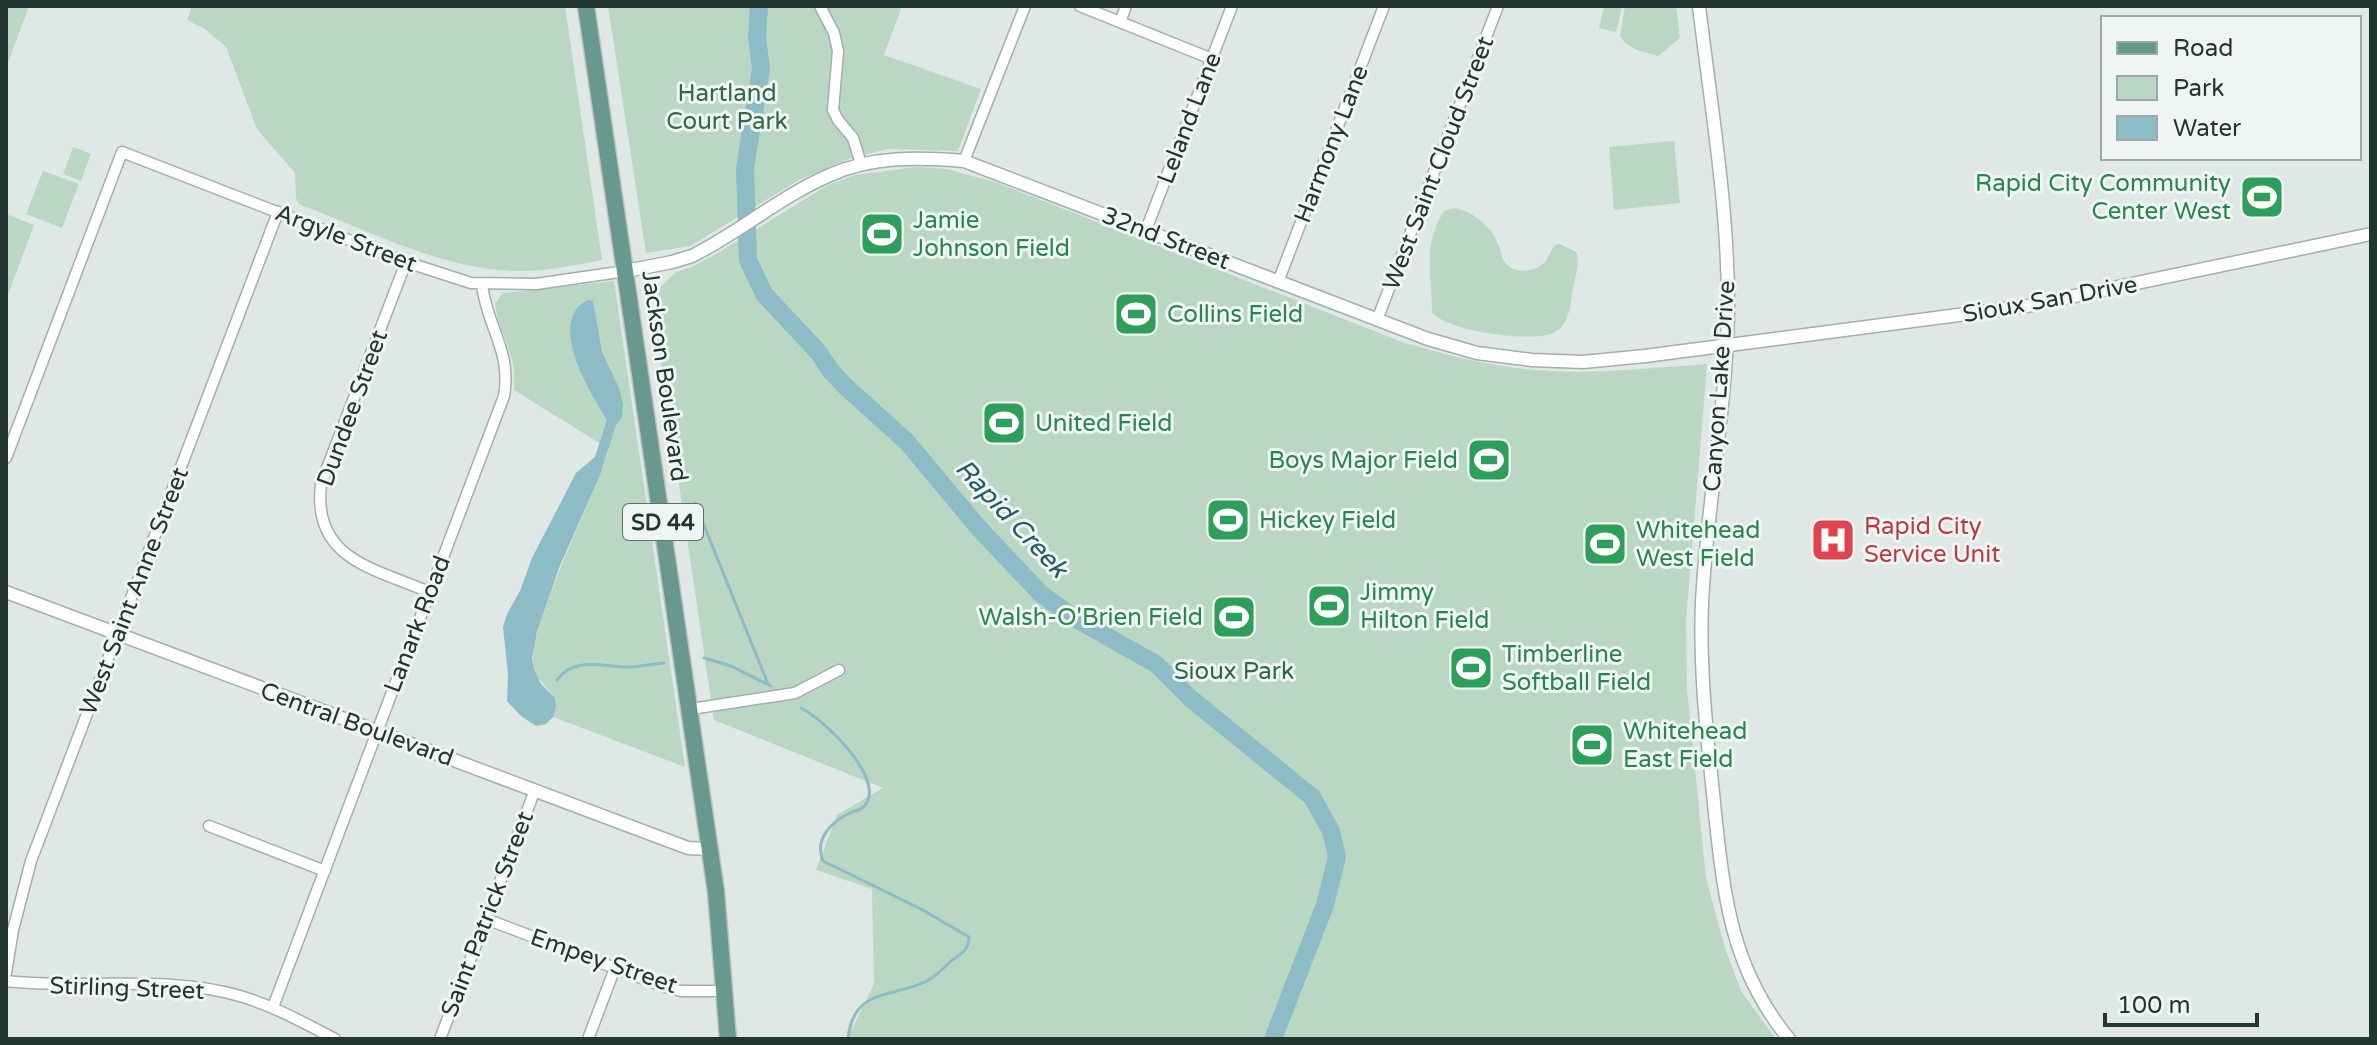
<svg xmlns="http://www.w3.org/2000/svg" width="2377" height="1045" viewBox="0 0 2377 1045" font-family="'Varela Round',sans-serif">
	<style>
		.green { fill: #bad7c3 }
		.water { fill: #8dbcc7 }
		.lines { fill: none; stroke-linecap: round; stroke-linejoin: round }
		.stream { stroke: #8dbcc7; stroke-width: 3 }
		.river { stroke: #8dbcc7; stroke-width: 18 }
		.minor-casing { stroke: #a3afab; stroke-width: 13 }
		.tertiary-casing { stroke: #a3afab; stroke-width: 15 }
		.primary-casing { stroke: #bdc3c1; stroke-width: 19 }
		.minor { stroke: #fff; stroke-width: 10 }
		.tertiary { stroke: #fff; stroke-width: 12 }
		.primary { stroke: #69988e; stroke-width: 16 }
		.labels { text-anchor: middle; stroke-width: 6; stroke-linejoin: round; paint-order: stroke }
		.shield { fill: #eff5f2; stroke: #606f6b; stroke-width: 2 }
		.shield-label { font-size: 22px; font-weight: bold; fill: #223631 }
		.park-label { font-size: 24px; fill: #326748; stroke: #eff5f2 }
		.street-label { font-size: 24px; fill: #223631; stroke: #eff5f2 }
		.leisure-label { font-size: 24px; fill: #27864d; stroke: #eff5f2; text-anchor: start }
		.health-label { font-size: 24px; fill: #be3a42; stroke: #eff5f2; text-anchor: start }
		.water-label { font-size: 26px; font-style: italic; fill: #245b69; stroke: #eff5f2 }
	</style>
	<rect width="100%" height="100%" fill="#dfe8e4"/>
	<path class="green" d="M 6,6 L 29,6 L 6,68 Z
		M 192,6 L 565,6 L 602,260 C 575,265 545,272 517,271 C 443,270 367,230 299,204 L 296,198 L 295,173 L 257,129 L 226,47 L 205,29 L 187,20 Z
		M 608,6 L 902,6 L 884,55 L 981,89 L 958,151 L 888,149 L 851,158 L 799,180 L 690,246 L 646,253 Z
		M 1604,6 L 1622,7 L 1616,32 L 1599,28 Z
		M 1625,6 L 1676,6 L 1680,38 L 1658,56 L 1637,50 L 1626,44 L 1620,36 Z
		M 1674,141 L 1680,203 L 1614,210 L 1609,147 Z
		M 73,147 L 91,154 L 81,181 L 63,174 Z
		M 916,167 L 946,169 L 995,182 L 1402,342 C 1446,355 1489,366 1535,370 C 1592,375 1650,368 1707,364 L 1686,622 L 1687,688 L 1706,878 L 1725,948 L 1741,991 L 1776,1039 L 847,1039 L 874,984 L 872,889 L 816,870 L 837,815 L 883,788 L 714,720 L 653,309 L 659,288 L 676,272 L 692,267 L 716,254 L 828,185 L 855,175 Z
		M 43,171 L 79,184 L 62,228 L 26,214 Z
		M 1455,208 C 1474,212 1491,226 1498,244 C 1501,250 1501,257 1505,262 C 1513,275 1536,272 1545,262 C 1549,257 1551,250 1555,245 L 1560,244 L 1576,252 C 1581,264 1575,276 1573,288 C 1571,302 1570,324 1555,332 C 1536,344 1444,331 1432,312 C 1432,274 1422,246 1444,211 Z
		M 6,214 L 34,225 L 6,300 Z
		M 614,281 L 685,767 L 553,717 C 562,687 531,686 533,657 C 534,639 541,621 547,604 C 565,551 591,502 609,449 L 514,390 C 517,351 500,338 495,304 L 503,293 Z"/>
	<path class="water" d="M 588,300 L 593,301 L 602,352 L 619,388 L 623,404 L 622,417 L 616,425 L 600,475 L 559,568 L 537,632 L 532,658 L 534,669 L 541,684 L 555,698 L 556,707 L 553,717 L 546,724 L 536,726 L 521,716 L 507,701 L 508,674 L 503,627 L 507,614 L 520,591 L 532,558 L 576,473 L 595,457 L 607,420 C 591,394 545,321 588,300 Z"/>
	<g class="lines">
		<path class="stream" d="M 695,503 L 768,684
			M 704,658 L 731,666 L 771,686
			M 557,680 C 574,655 606,668 631,667 C 642,666 653,664 664,663
			M 801,708 C 823,719 884,776 866,804 C 863,810 856,810 850,813 C 831,822 814,839 823,861 L 921,909 L 969,937 C 969,950 961,954 951,961 C 943,968 937,976 927,981 C 893,998 853,987 848,1039"/>
		<path class="river" d="M 759,6 L 757,37 L 761,69 L 745,168 L 748,260 L 764,294 L 819,353 L 830,370 L 845,386 L 907,442 L 977,526 L 1041,594 L 1076,619 L 1156,664 L 1190,698 L 1312,797 L 1331,831 L 1337,857 L 1325,905 L 1273,1039"/>
		<g class="minor-casing">
			<path id="minor" d="M 820,6 L 834,33 L 838,51 L 833,110 L 838,120 L 853,138 L 861,164
				M 1080,6 L 1212,59
				M 1120,22 L 1126,6
				M 964,161 L 1025,6
				M 1146,230 L 1232,6
				M 406,262 L 321,484 C 312,559 373,568 429,592
				M 1278,282 L 1384,6
				M 1377,320 L 1498,6
				M 6,458 L 122,152 L 406,262 L 471,283 L 536,284 L 626,271
				M 691,709 L 795,693 L 839,670
				M 209,826 L 325,871
				M 486,919 L 665,987 L 681,991 L 724,991
				M 6,973 L 13,930 L 31,861 L 278,212
				M 6,981 C 83,990 164,974 240,996 C 274,1006 304,1023 335,1039
				M 273,1007 L 504,396 C 512,351 487,327 482,285
				M 440,1039 L 535,790
				M 588,1039 L 615,968"/>
		</g>
		<g class="tertiary-casing">
			<path id="tertiary" d="M 1699,6 C 1711,107 1729,211 1728,313 C 1726,410 1707,506 1702,602 C 1699,673 1708,743 1715,813 C 1724,898 1732,970 1789,1039
				M 626,271 L 672,262 L 692,256 C 740,232 781,196 830,175 C 872,156 920,157 964,161 L 1428,339 L 1477,353 L 1532,360 L 1583,362 L 1645,356 L 2027,306 L 2371,234
				M 6,592 L 688,848 L 710,849"/>
		</g>
		<g class="primary-casing">
			<path id="primary" d="M 586,6 L 716,892 L 728,1039"/>
		</g>
		<use href="#minor" class="minor"/>
		<use href="#tertiary" class="tertiary"/>
		<use href="#primary" class="primary"/>
	</g>
	<defs>
		<g id="stadium-square" transform="scale(2.3)"><rect x="-9" y="-9" width="18" height="18" rx="4" fill="#2e9e5b" stroke="#eff5f2"/><path d="M0-5a6.5 5 0 1 0 0 10a6.5 5 0 1 0 0-10ZM-3.5-1.8h7v3.6h-7Z" fill="#fff"/></g>
		<g id="hospital-square" transform="scale(2.3)"><rect x="-9" y="-9" width="18" height="18" rx="4" fill="#e0444e" stroke="#eff5f2"/><path d="M-5-5h3v3.5h4V-5h3V5h-3V1.5h-4V5h-3Z" fill="#fff"/></g>
	</defs>
	<g fill-rule="evenodd">
		<use href="#stadium-square" x="2262" y="197"/>
		<use href="#stadium-square" x="882" y="234"/>
		<use href="#stadium-square" x="1136" y="314"/>
		<use href="#stadium-square" x="1004" y="423"/>
		<use href="#stadium-square" x="1489" y="460"/>
		<use href="#stadium-square" x="1228" y="520"/>
		<use href="#hospital-square" x="1833" y="540"/>
		<use href="#stadium-square" x="1605" y="544"/>
		<use href="#stadium-square" x="1329" y="606"/>
		<use href="#stadium-square" x="1234" y="617"/>
		<use href="#stadium-square" x="1471" y="668"/>
		<use href="#stadium-square" x="1592" y="745"/>
	</g>
	<g class="labels">
		<rect class="shield" x="623" y="504" width="80" height="36" rx="6"/>
		<g class="shield-label">
			<text x="663" y="530">SD 44</text>
		</g>
		<g class="park-label">
			<text x="727" y="101">Hartland<tspan x="727" dy="28">Court Park</tspan></text>
			<text x="1234" y="679">Sioux Park</text>
		</g>
		<g class="street-label">
			<text transform="translate(1189 118) rotate(-69)" y="8">Leland Lane</text>
			<text transform="translate(1331 144) rotate(-69)" y="8">Harmony Lane</text>
			<text transform="translate(1438 163) rotate(-69)" y="8">West Saint Cloud Street</text>
			<text transform="translate(346 238) rotate(21)" y="8">Argyle Street</text>
			<text transform="translate(1166 238) rotate(21)" y="8">32nd Street</text>
			<text transform="translate(2050 299) rotate(-10)" y="8">Sioux San Drive</text>
			<text transform="translate(665 376) rotate(82)" y="8">Jackson Boulevard</text>
			<text transform="translate(1719 386) rotate(-86)" y="8">Canyon Lake Drive</text>
			<text transform="translate(352 408) rotate(-70)" y="8">Dundee Street</text>
			<text transform="translate(134 591) rotate(-69)" y="8">West Saint Anne Street</text>
			<text transform="translate(417 624) rotate(-69)" y="8">Lanark Road</text>
			<text transform="translate(357 724) rotate(20)" y="8">Central Boulevard</text>
			<text transform="translate(487 914) rotate(-69)" y="8">Saint Patrick Street</text>
			<text transform="translate(604 961) rotate(19)" y="8">Empey Street</text>
			<text transform="translate(127 988) rotate(2)" y="8">Stirling Street</text>
		</g>
		<g class="leisure-label">
			<text x="2231" y="191" text-anchor="end">Rapid City Community<tspan x="2231" dy="28">Center West</tspan></text>
			<text x="913" y="228">Jamie<tspan x="913" dy="28">Johnson Field</tspan></text>
			<text x="1167" y="322">Collins Field</text>
			<text x="1035" y="431">United Field</text>
			<text x="1458" y="468" text-anchor="end">Boys Major Field</text>
			<text x="1259" y="528">Hickey Field</text>
			<text x="1636" y="538">Whitehead<tspan x="1636" dy="28">West Field</tspan></text>
			<text x="1360" y="600">Jimmy<tspan x="1360" dy="28">Hilton Field</tspan></text>
			<text x="1203" y="625" text-anchor="end">Walsh-O'Brien Field</text>
			<text x="1502" y="662">Timberline<tspan x="1502" dy="28">Softball Field</tspan></text>
			<text x="1623" y="739">Whitehead<tspan x="1623" dy="28">East Field</tspan></text>
		</g>
		<g class="health-label">
			<text x="1864" y="534">Rapid City<tspan x="1864" dy="28">Service Unit</tspan></text>
		</g>
		<g class="water-label">
			<text transform="translate(1012 518) rotate(47)" y="9">Rapid Creek</text>
		</g>
	</g>
	<rect width="2377" height="1045" fill="none" stroke="#223631" stroke-width="16"/>
	<rect x="2101" y="16" width="260" height="144" fill="#eff5f2" stroke="#9da9a5" stroke-width="2"/>
	<rect x="2117" y="42" width="40" height="12" fill="#69988e" stroke="#9da9a5" stroke-width="2"/>
	<text x="2173" y="56" font-size="24" fill="#223631">Road</text>
	<rect x="2117" y="76" width="40" height="24" fill="#bad7c3" stroke="#9da9a5" stroke-width="2"/>
	<text x="2173" y="96" font-size="24" fill="#223631">Park</text>
	<rect x="2117" y="116" width="40" height="24" fill="#8dbcc7" stroke="#9da9a5" stroke-width="2"/>
	<text x="2173" y="136" font-size="24" fill="#223631">Water</text>
	<path d="M2105 1013v12h152v-12" fill="none" stroke="#223631" stroke-width="4"/>
	<text x="2117" y="1013" font-size="24" fill="#223631" stroke="#eff5f2" stroke-width="6" paint-order="stroke">100 m</text>
</svg>
